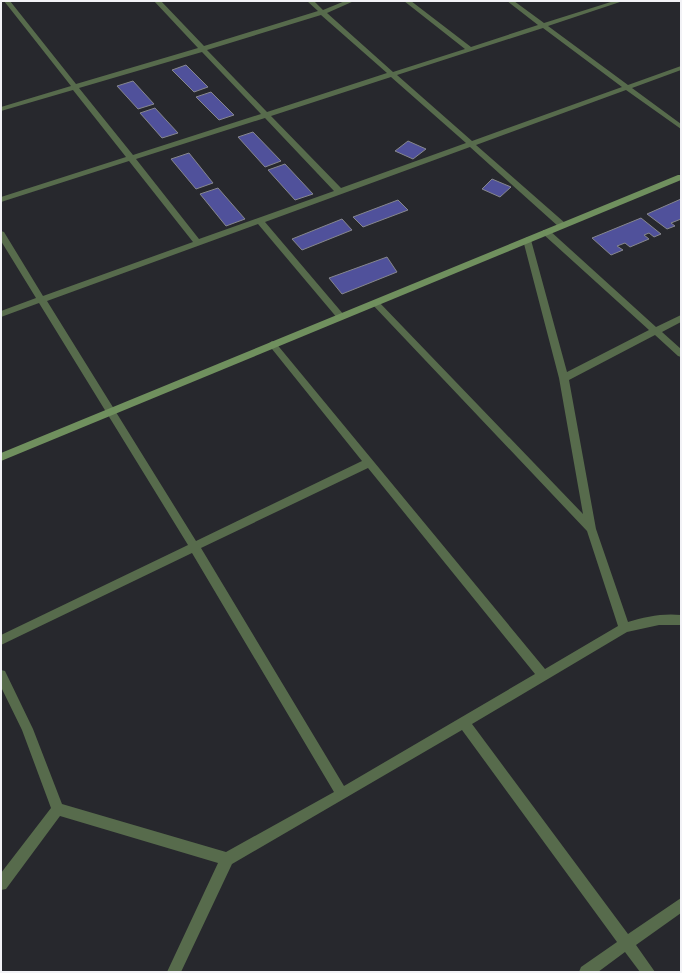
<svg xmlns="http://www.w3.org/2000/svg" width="682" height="973" viewBox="0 0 682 973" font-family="'DejaVu Sans',sans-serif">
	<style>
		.building { fill: #50519b; stroke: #86878e }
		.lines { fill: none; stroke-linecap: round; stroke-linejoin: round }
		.minor { fill: #576b4c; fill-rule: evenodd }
		.secondary { fill: #70905e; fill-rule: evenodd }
	</style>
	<rect width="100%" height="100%" fill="#27282d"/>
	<path class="building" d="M 186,65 L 208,87 L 194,92 L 172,70 Z
		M 133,81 L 154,104 L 138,109 L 117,86 Z
		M 211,92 L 234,115 L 219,120 L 196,97 Z
		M 155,108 L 178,133 L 162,138 L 140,113 Z
		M 253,132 L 281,161 L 265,167 L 238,137 Z
		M 408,141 L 426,149 L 413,159 L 395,151 Z
		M 189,153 L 213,183 L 196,189 L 171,159 Z
		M 285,164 L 313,194 L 295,200 L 268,170 Z
		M 492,179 L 511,187 L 500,197 L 482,189 Z
		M 218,188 L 245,219 L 226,226 L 200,194 Z
		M 681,199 L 681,219 L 671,223 L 675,226 L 667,229 L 647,214 Z
		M 398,200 L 408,210 L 363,227 L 353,217 Z
		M 641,218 L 661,234 L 654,237 L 649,233 L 644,235 L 649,239 L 630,247 L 625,243 L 617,246 L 623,250 L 611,255 L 592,238 Z
		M 342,219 L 352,230 L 302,250 L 292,239 Z
		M 387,257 L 397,272 L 342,294 L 329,278 Z"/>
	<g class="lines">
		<path class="minor" d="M 4,1 L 10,1 L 76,84 L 198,48 L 154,1 L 161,1 L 204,46 L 318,11 L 307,1 L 314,1 L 323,10 L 345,1 L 354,1 L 327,13 L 393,72 L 465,49 L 404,1 L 411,1 L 471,47 L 538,25 L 507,1 L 514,1 L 544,23 L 614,1 L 623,1 L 548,26 L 628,85 L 681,66 L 681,70 L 632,88 L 681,124 L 681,129 L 626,90 L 476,145 L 565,223 L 565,227 L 559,227 L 470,147 L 265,222 L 344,315 L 345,317 L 344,319 L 338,319 L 258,224 L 47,301 L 196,541 L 362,461 L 268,344 L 272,341 L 275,342 L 545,669 L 618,626 L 587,531 L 371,303 L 372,301 L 378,301 L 583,514 L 559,378 L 523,240 L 527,237 L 531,240 L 567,372 L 649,330 L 543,234 L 543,230 L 549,230 L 656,327 L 681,315 L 681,322 L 662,332 L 681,349 L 681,357 L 678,356 L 655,335 L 569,380 L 596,529 L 628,622 C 645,617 662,613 681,615 L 681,625 L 659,625 L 627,632 L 472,724 L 628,934 L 681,898 L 681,913 L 636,945 L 655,972 L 640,972 L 625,952 L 598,972 L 579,972 L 581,967 L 617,942 L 462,730 L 232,864 L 181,972 L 167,972 L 218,863 L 60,816 L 6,889 L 1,890 L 1,873 L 51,808 L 22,730 L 1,687 L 1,670 L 5,671 L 33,729 L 62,804 L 226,852 L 334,792 L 192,553 L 1,645 L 1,635 L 188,545 L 39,303 L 1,317 L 1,311 L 36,298 L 1,241 L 1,231 L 4,232 L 43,296 L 193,242 L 129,161 L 1,202 L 1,197 L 126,157 L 73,90 L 1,111 L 1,107 L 71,86 ZM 321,15 L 387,73 L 267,112 L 207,50 ZM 543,28 L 622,87 L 472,141 L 397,75 ZM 202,52 L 261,114 L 133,155 L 79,88 ZM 391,77 L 466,143 L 341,188 L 271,116 ZM 265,118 L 334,191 L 199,239 L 136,159 ZM 368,468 L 535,674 L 344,786 L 201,548 Z"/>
		<path class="secondary" d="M 678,175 L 681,175 L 681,180 L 1,461 L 1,453 Z"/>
	</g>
	<rect width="682" height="973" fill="none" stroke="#f2f2f6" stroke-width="4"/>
</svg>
